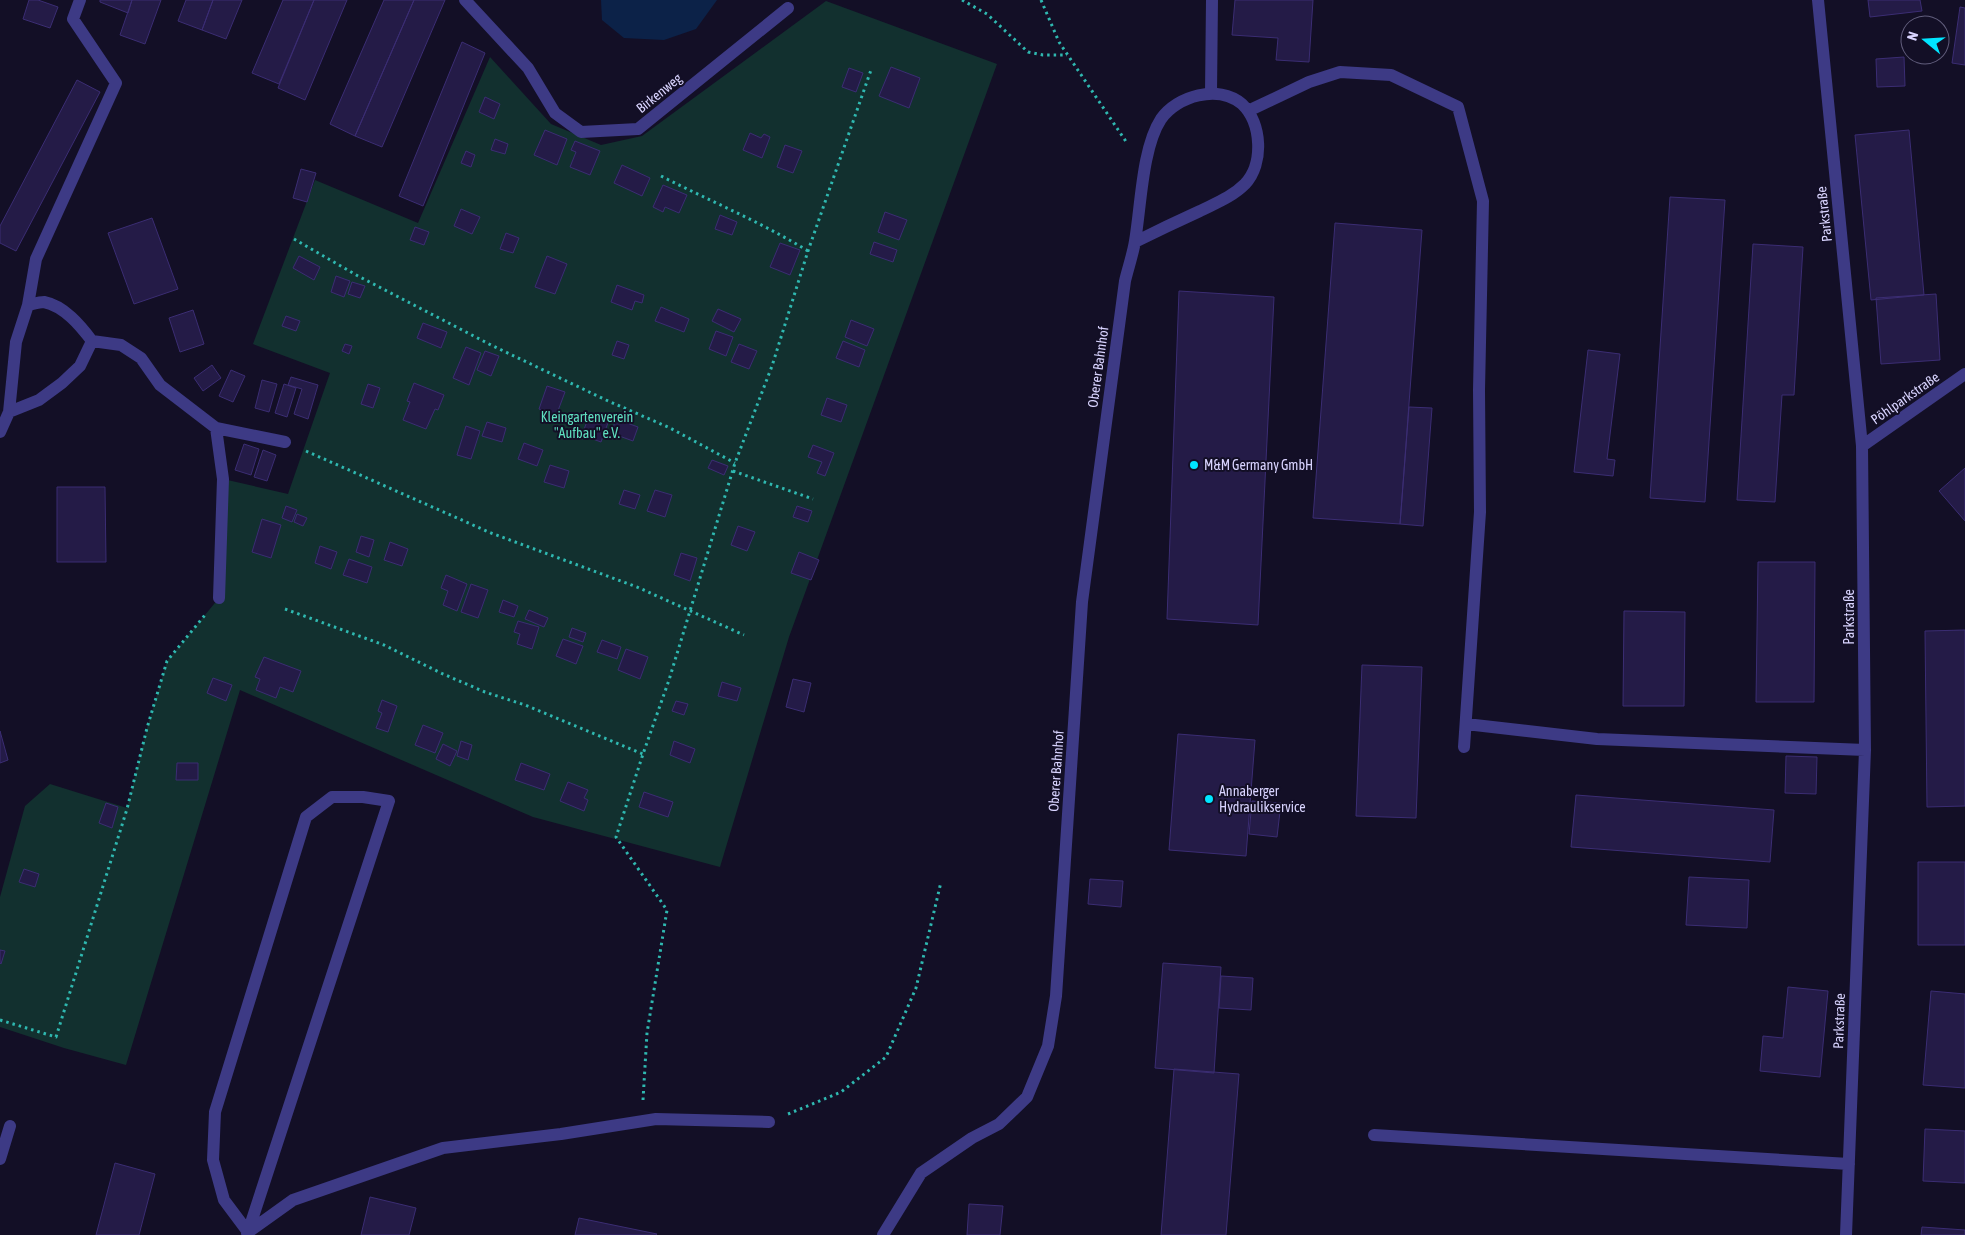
<svg xmlns="http://www.w3.org/2000/svg" width="1965" height="1235" viewBox="0 0 1965 1235" font-family="'Asap Condensed',sans-serif">
	<style>
		.green { fill: #12302f }
		.water { fill: #0c2248 }
		.building { fill: #241b47; stroke: #3b2d73 }
		.lines { fill: none; stroke-linecap: round; stroke-linejoin: round }
		.path { stroke: #2fb8b0; stroke-width: 3; stroke-dasharray: 2.5 4; stroke-linecap: butt }
		.minor { stroke: #3d3a85; stroke-width: 12 }
		.poi-dot { fill: #00e5ff; stroke: #130f26; stroke-width: 2 }
		.labels { text-anchor: middle; stroke-width: 4; stroke-linejoin: round; paint-order: stroke }
		.street-label { font-size: 14px; fill: #d9d4ff; stroke: #130f26 }
		.park-label { font-size: 14px; fill: #5fe0c0; stroke: #130f26 }
		.poi-label { font-size: 14px; fill: #d9d4ff; stroke: #130f26; text-anchor: start }
	</style>
	<rect width="100%" height="100%" fill="#130f26"/>
	<path class="green" d="M 826,1 L 997,64 L 789,637 L 720,867 L 533,817 L 240,690 L 126,1065 L 64,1048 L 0,1027 L 0,897 L 25,806 L 50,784 L 127,808 L 147,728 L 167,661 L 219,598 L 223,479 L 288,494 L 330,373 L 253,344 L 315,180 L 418,223 L 490,57 L 551,124 L 601,145 L 642,136 Z"/>
	<path class="water" d="M 601,0 L 717,0 L 696,29 L 664,40 L 624,38 L 602,20 Z"/>
	<path class="building" d="M 29,0 L 38,0 L 58,7 L 50,28 L 23,19 Z
		M 100,0 L 132,0 L 128,13 L 100,2 Z
		M 132,0 L 161,0 L 145,44 L 120,35 Z
		M 186,0 L 213,0 L 202,30 L 178,21 Z
		M 213,0 L 242,0 L 226,39 L 202,30 Z
		M 283,0 L 314,0 L 279,84 L 252,73 Z
		M 314,0 L 347,0 L 305,100 L 278,88 Z
		M 384,0 L 414,0 L 355,136 L 330,124 Z
		M 414,0 L 445,0 L 382,147 L 355,136 Z
		M 1235,0 L 1313,0 L 1309,62 L 1276,60 L 1278,38 L 1232,35 Z
		M 1868,0 L 1920,0 L 1922,11 L 1870,17 Z
		M 1960,7 L 1965,8 L 1965,65 L 1952,63 Z
		M 462,42 L 485,53 L 423,206 L 399,196 Z
		M 1904,57 L 1905,86 L 1877,87 L 1876,59 Z
		M 891,67 L 920,78 L 909,108 L 879,96 Z
		M 849,68 L 863,73 L 856,92 L 842,87 Z
		M 77,80 L 100,92 L 16,251 L 0,243 L 0,226 Z
		M 485,97 L 500,104 L 494,119 L 479,112 Z
		M 545,130 L 567,139 L 557,165 L 534,155 Z
		M 1909,130 L 1924,295 L 1871,300 L 1855,135 Z
		M 750,133 L 761,138 L 764,134 L 770,137 L 762,158 L 743,150 Z
		M 495,139 L 508,144 L 505,154 L 491,150 Z
		M 575,141 L 600,151 L 590,175 L 570,167 L 576,152 L 571,150 Z
		M 785,145 L 802,151 L 793,173 L 777,167 Z
		M 466,151 L 475,155 L 471,167 L 461,163 Z
		M 622,165 L 650,178 L 642,196 L 614,183 Z
		M 301,169 L 316,173 L 307,202 L 293,198 Z
		M 663,185 L 687,195 L 679,213 L 665,207 L 663,212 L 653,207 Z
		M 1670,197 L 1725,200 L 1705,502 L 1650,498 Z
		M 461,209 L 480,217 L 472,234 L 454,226 Z
		M 885,212 L 907,220 L 899,240 L 878,232 Z
		M 720,215 L 737,222 L 732,235 L 715,229 Z
		M 152,218 L 178,289 L 134,304 L 108,233 Z
		M 1335,223 L 1422,230 L 1400,524 L 1313,518 Z
		M 415,227 L 429,232 L 424,245 L 410,240 Z
		M 506,233 L 519,238 L 513,253 L 500,249 Z
		M 874,242 L 897,250 L 893,262 L 870,254 Z
		M 780,243 L 800,250 L 790,275 L 770,267 Z
		M 1753,244 L 1803,247 L 1794,395 L 1782,395 L 1775,502 L 1737,500 Z
		M 299,256 L 320,267 L 314,280 L 293,268 Z
		M 547,256 L 567,264 L 555,294 L 535,287 Z
		M 336,276 L 350,281 L 344,297 L 331,292 Z
		M 352,282 L 365,286 L 360,298 L 348,294 Z
		M 617,285 L 644,295 L 642,303 L 635,301 L 632,310 L 611,302 Z
		M 1179,291 L 1274,297 L 1258,625 L 1167,619 Z
		M 1936,294 L 1940,360 L 1881,364 L 1876,298 Z
		M 661,307 L 689,319 L 684,332 L 655,321 Z
		M 718,309 L 741,319 L 734,332 L 712,321 Z
		M 193,310 L 204,344 L 180,352 L 169,318 Z
		M 286,316 L 300,321 L 296,331 L 282,326 Z
		M 851,320 L 874,329 L 867,346 L 845,337 Z
		M 423,323 L 447,332 L 441,348 L 417,338 Z
		M 716,331 L 733,337 L 726,356 L 709,349 Z
		M 617,341 L 629,345 L 624,359 L 612,355 Z
		M 843,341 L 865,350 L 859,367 L 836,358 Z
		M 345,344 L 352,346 L 349,354 L 342,351 Z
		M 739,344 L 757,351 L 749,369 L 731,362 Z
		M 466,347 L 481,353 L 469,385 L 453,378 Z
		M 1588,350 L 1620,354 L 1607,459 L 1615,460 L 1613,476 L 1574,472 Z
		M 485,351 L 499,356 L 491,376 L 477,370 Z
		M 212,365 L 221,378 L 203,391 L 194,378 Z
		M 231,370 L 245,376 L 233,402 L 219,396 Z
		M 291,377 L 318,385 L 308,419 L 294,414 L 302,389 L 288,385 Z
		M 262,380 L 277,384 L 269,412 L 255,408 Z
		M 414,383 L 444,395 L 438,410 L 435,409 L 426,429 L 403,420 L 410,402 L 407,401 Z
		M 284,384 L 296,388 L 287,417 L 275,413 Z
		M 368,384 L 380,388 L 373,408 L 361,404 Z
		M 547,386 L 565,392 L 556,416 L 539,409 Z
		M 827,398 L 847,405 L 841,422 L 821,415 Z
		M 1409,407 L 1432,408 L 1423,526 L 1400,524 Z
		M 590,413 L 609,420 L 601,442 L 582,435 Z
		M 616,419 L 638,427 L 633,441 L 611,433 Z
		M 487,422 L 506,428 L 502,442 L 482,436 Z
		M 466,426 L 480,431 L 471,459 L 457,455 Z
		M 524,443 L 543,450 L 537,466 L 518,459 Z
		M 244,444 L 259,449 L 251,475 L 235,470 Z
		M 813,445 L 834,453 L 825,476 L 817,473 L 822,462 L 808,457 Z
		M 263,450 L 276,455 L 267,481 L 254,477 Z
		M 712,460 L 728,466 L 724,475 L 708,468 Z
		M 550,465 L 569,471 L 564,488 L 544,482 Z
		M 1965,468 L 1965,521 L 1939,491 Z
		M 57,487 L 105,487 L 106,562 L 57,562 Z
		M 624,490 L 640,495 L 635,509 L 619,504 Z
		M 655,490 L 672,495 L 665,517 L 647,511 Z
		M 286,506 L 297,510 L 292,522 L 282,518 Z
		M 797,506 L 812,511 L 808,522 L 793,517 Z
		M 297,514 L 307,518 L 303,526 L 294,522 Z
		M 262,519 L 281,525 L 271,558 L 252,552 Z
		M 738,526 L 755,532 L 747,551 L 731,545 Z
		M 361,536 L 374,540 L 369,557 L 356,552 Z
		M 390,542 L 408,549 L 402,566 L 384,560 Z
		M 320,546 L 337,552 L 331,569 L 315,563 Z
		M 799,552 L 819,560 L 811,580 L 791,573 Z
		M 681,553 L 697,558 L 690,581 L 674,575 Z
		M 349,559 L 372,567 L 367,583 L 343,575 Z
		M 1758,562 L 1815,562 L 1814,702 L 1756,702 Z
		M 446,575 L 467,584 L 457,611 L 443,605 L 448,591 L 441,588 Z
		M 471,584 L 488,590 L 478,618 L 461,612 Z
		M 503,600 L 518,606 L 514,617 L 499,612 Z
		M 529,610 L 548,618 L 544,627 L 525,619 Z
		M 1624,611 L 1685,612 L 1684,706 L 1623,706 Z
		M 518,621 L 539,627 L 532,649 L 517,644 L 520,634 L 514,632 Z
		M 572,628 L 586,633 L 583,642 L 569,637 Z
		M 1965,630 L 1965,806 L 1927,807 L 1925,631 Z
		M 563,639 L 583,646 L 576,664 L 556,656 Z
		M 602,640 L 621,647 L 617,659 L 597,652 Z
		M 626,649 L 648,657 L 640,679 L 618,670 Z
		M 264,657 L 301,671 L 293,692 L 280,687 L 276,698 L 256,690 L 260,679 L 255,677 Z
		M 1362,665 L 1422,667 L 1416,818 L 1356,816 Z
		M 213,678 L 232,685 L 226,701 L 207,693 Z
		M 793,679 L 811,683 L 804,712 L 786,707 Z
		M 722,682 L 741,688 L 737,701 L 718,696 Z
		M 382,700 L 397,706 L 388,732 L 376,728 L 382,713 L 378,711 Z
		M 676,701 L 688,704 L 684,715 L 672,711 Z
		M 423,725 L 443,733 L 435,753 L 415,745 Z
		M 0,731 L 8,760 L 0,763 Z
		M 1178,734 L 1255,740 L 1246,856 L 1169,850 Z
		M 461,741 L 472,745 L 468,760 L 457,756 Z
		M 674,741 L 695,749 L 690,763 L 670,755 Z
		M 443,744 L 457,751 L 450,766 L 436,759 Z
		M 1786,756 L 1817,757 L 1816,794 L 1785,793 Z
		M 177,763 L 198,763 L 198,780 L 176,780 Z
		M 521,763 L 550,774 L 544,790 L 515,780 Z
		M 568,782 L 588,790 L 584,798 L 588,800 L 584,811 L 560,801 Z
		M 644,792 L 673,802 L 668,817 L 639,807 Z
		M 1576,795 L 1774,810 L 1770,862 L 1571,847 Z
		M 1252,801 L 1281,803 L 1277,837 L 1249,834 Z
		M 106,803 L 118,807 L 112,828 L 99,823 Z
		M 1918,862 L 1965,862 L 1965,945 L 1918,945 Z
		M 24,869 L 39,874 L 35,887 L 19,882 Z
		M 1689,877 L 1749,880 L 1747,928 L 1686,925 Z
		M 1090,879 L 1123,881 L 1121,907 L 1088,904 Z
		M 0,950 L 5,951 L 1,964 L 0,963 Z
		M 1163,963 L 1221,967 L 1214,1073 L 1155,1068 Z
		M 1221,976 L 1253,978 L 1251,1010 L 1219,1008 Z
		M 1788,987 L 1828,991 L 1820,1077 L 1760,1071 L 1763,1036 L 1783,1038 Z
		M 1931,991 L 1965,994 L 1965,1088 L 1923,1085 Z
		M 1174,1069 L 1239,1074 L 1226,1235 L 1161,1235 Z
		M 1925,1129 L 1965,1131 L 1965,1183 L 1923,1181 Z
		M 115,1163 L 155,1174 L 139,1235 L 96,1235 Z
		M 370,1197 L 416,1208 L 409,1235 L 361,1235 Z
		M 969,1204 L 1003,1206 L 1000,1235 L 967,1235 Z
		M 579,1218 L 657,1234 L 656,1235 L 575,1235 Z
		M 1922,1227 L 1965,1230 L 1965,1235 L 1921,1235 Z"/>
	<g class="lines">
		<path class="path" d="M 962,0 L 987,14 L 1028,52 L 1043,55 L 1067,55
			M 1041,0 L 1059,42 L 1127,143
			M 661,176 C 710,201 761,222 808,251
			M 294,239 L 358,276 L 491,345 L 606,400 L 670,428 L 735,463
			M 306,451 L 491,533 L 637,587 L 744,635
			M 733,471 L 813,499
			M 285,609 L 384,645 L 443,674 L 485,692 L 525,705 L 643,754
			M 0,1020 L 56,1037 L 127,809 L 147,728 L 167,661 L 205,615
			M 643,1100 L 647,1033 L 667,910 L 616,837 L 643,754 L 669,680 L 735,463 L 772,366 L 808,251 L 871,70
			M 788,1114 L 841,1092 L 886,1057 L 916,988 L 941,882"/>
		<path class="minor" d="M 465,0 L 528,68 L 555,113 L 581,132 L 638,129 L 788,8
			M 1818,0 L 1862,446 L 1865,750 L 1846,1235
			M 1211,93 L 1212,0
			M 1248,111 L 1309,82 L 1340,72 L 1391,75 L 1458,107 L 1483,201 L 1479,390 L 1480,512 L 1464,747
			M 28,305 L 36,259 L 116,83 L 73,19 L 80,0
			M 92,341 L 121,345 L 141,358 L 160,385 L 216,428 L 285,442
			M 216,428 L 223,479 L 219,598
			M 0,432 L 9,412 L 16,342 L 28,305 C 33,304 39,302 44,302 C 64,306 80,325 92,341 L 80,366 L 62,383 L 39,400 L 9,412
			M 1862,446 L 1965,374
			M 1466,724 L 1597,739 L 1865,750
			M 332,797 L 363,797 L 389,801 L 248,1232 L 224,1200 L 213,1160 L 215,1112 L 306,817 Z
			M 1374,1135 L 1849,1164
			M 0,1159 L 10,1126
			M 247,1233 L 293,1200 L 443,1148 L 561,1134 L 656,1119 L 769,1122
			M 883,1235 L 921,1173 L 972,1138 L 999,1124 L 1027,1097 L 1048,1046 L 1056,996 L 1082,602 L 1125,281 C 1128,268 1133,254 1135,241 C 1141,206 1142,148 1161,119 C 1177,96 1218,84 1242,104 C 1262,123 1264,164 1245,184 C 1232,197 1216,203 1200,211 C 1178,221 1157,231 1135,242"/>
	</g>
	<g class="poi-dot">
		<circle cx="1194" cy="465" r="5"/>
		<circle cx="1209" cy="799" r="5"/>
	</g>
	<g class="labels">
		<g class="street-label">
			<text transform="translate(659 93) rotate(-39)" y="5">Birkenweg</text>
			<text transform="translate(1824 214) rotate(-96)" y="5">Parkstraße</text>
			<text transform="translate(1098 367) rotate(-82)" y="5">Oberer Bahnhof</text>
			<text transform="translate(1905 398) rotate(-35)" y="5">Pöhlparkstraße</text>
			<text transform="translate(1849 617) rotate(-90)" y="5">Parkstraße</text>
			<text transform="translate(1056 771) rotate(-86)" y="5">Oberer Bahnhof</text>
			<text transform="translate(1839 1021) rotate(-88)" y="5">Parkstraße</text>
		</g>
		<g class="park-label">
			<text x="587" y="422">Kleingartenverein<tspan x="587" dy="16">"Aufbau" e.V.</tspan></text>
		</g>
		<g class="poi-label">
			<text x="1204" y="470">M&amp;M Germany GmbH</text>
			<text x="1219" y="796">Annaberger<tspan x="1219" dy="16">Hydraulikservice</tspan></text>
		</g>
	</g>
	<g transform="translate(1925 40) rotate(288)"><circle r="24" fill="#130f26" stroke="#625e7d"/>
	<path d="M0-4L9 19L0 12L-9 19Z" fill="#00e5ff"/>
	<text y="-8" font-size="14" font-weight="bold" text-anchor="middle" fill="#d9d4ff">N</text>
	</g>
</svg>
